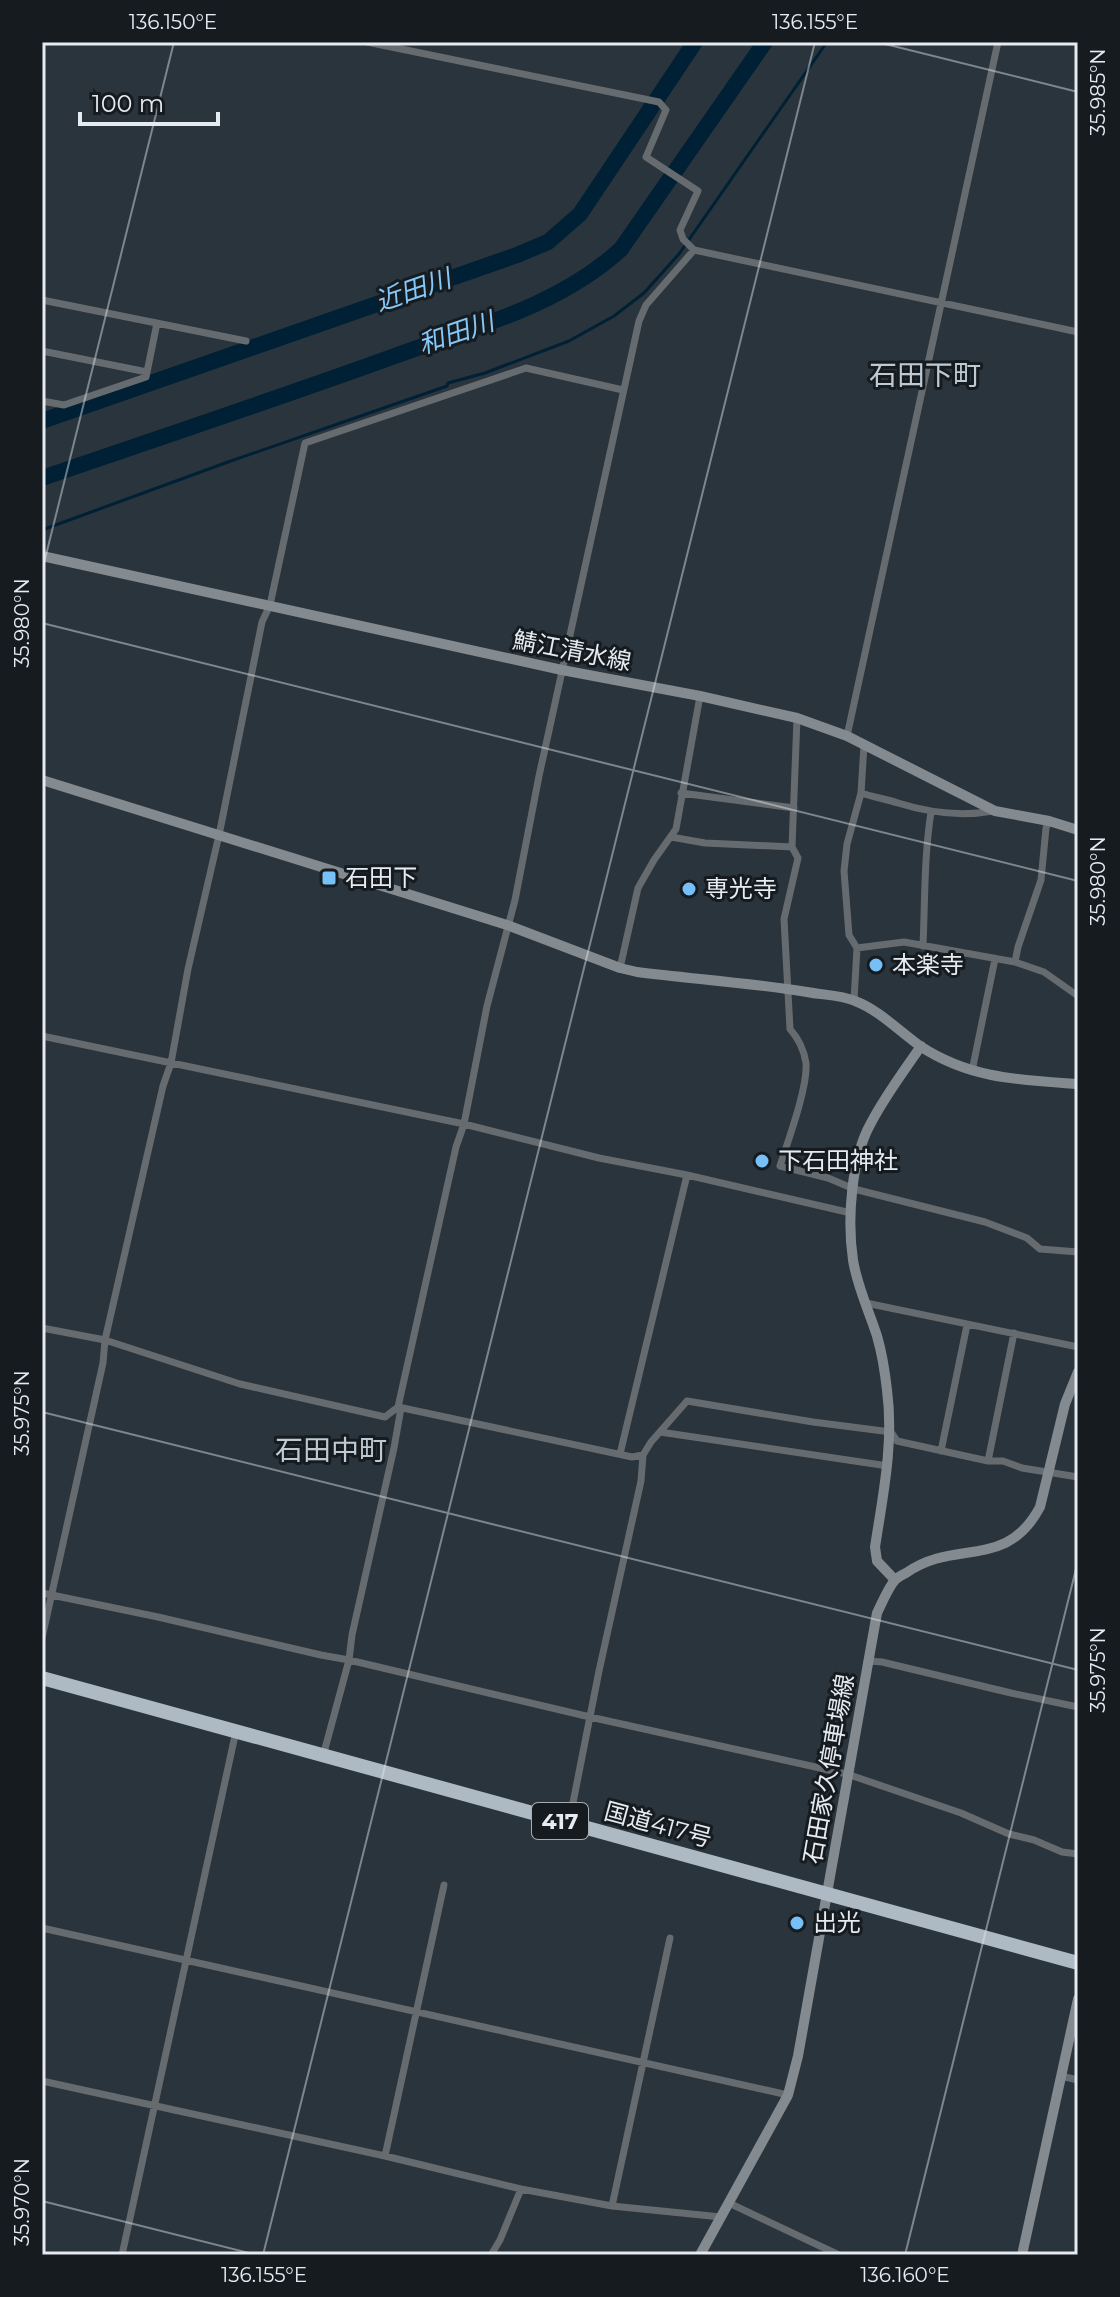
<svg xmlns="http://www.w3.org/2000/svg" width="1120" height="2297" viewBox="0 0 1120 2297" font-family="Montserrat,'Noto Sans JP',sans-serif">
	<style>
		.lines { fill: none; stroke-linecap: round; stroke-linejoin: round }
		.stream { stroke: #002035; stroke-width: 3 }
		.river { stroke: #002035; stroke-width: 16 }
		.street { stroke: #666b6f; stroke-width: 7 }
		.secondary { stroke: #838b91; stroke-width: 10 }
		.highway { stroke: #adb9c3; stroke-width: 14 }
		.ticks { fill: none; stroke: #e5ebf0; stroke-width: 2; stroke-opacity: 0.45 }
		.poi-dot { fill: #76c0f7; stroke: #161b1f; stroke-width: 3 }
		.labels { text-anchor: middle; stroke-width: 6; stroke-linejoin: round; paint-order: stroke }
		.shield { fill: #161b1f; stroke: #a7adb1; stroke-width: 2 }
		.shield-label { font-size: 22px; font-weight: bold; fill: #e5ebf0 }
		.street-label { font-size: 24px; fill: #e5ebf0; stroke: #161b1f }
		.poi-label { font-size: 24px; fill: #e5ebf0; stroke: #161b1f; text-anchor: start }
		.water-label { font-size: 26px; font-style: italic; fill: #84c7f9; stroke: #161b1f }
		.quarter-label { font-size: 28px; fill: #bdcad4; stroke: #161b1f }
		.neatline { fill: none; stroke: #e5ebf0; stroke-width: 3 }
		.ticks-label { font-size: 20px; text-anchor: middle; fill: #e5ebf0 }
	</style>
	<rect width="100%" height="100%" fill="#2a343c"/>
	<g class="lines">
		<path class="stream" d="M 42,530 L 228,462 L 447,386 L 448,383 L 485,373 L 569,341 L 614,316 L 644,293 L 679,254 L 827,42"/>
		<path class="river" d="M 42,421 L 517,255 L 548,242 L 580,214 L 695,42
			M 42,478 C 159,438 276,399 392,357 C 471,328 558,307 621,249 L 765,42"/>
		<path class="street" d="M 367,42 L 659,102 L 666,110 L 646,157 L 698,191 L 680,230 L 683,239 L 694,250 L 1078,332
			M 42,300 L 246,341
			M 42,351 L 147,372
			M 42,401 L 64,405 L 146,377 L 157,323
			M 797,718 L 792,847 L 798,858 L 784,919 L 790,1029 C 798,1038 804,1050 806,1063 C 808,1087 788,1141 780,1166 L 828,1178 L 854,1189 L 985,1222 L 1027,1238 L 1040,1249 L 1078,1252
			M 847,736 L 998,42
			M 681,793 L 794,808
			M 861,793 C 873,797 886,799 898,803 C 930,813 960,817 993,811
			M 671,837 L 705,843 L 792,847
			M 923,946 C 925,901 924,857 931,812
			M 857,948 L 904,942 L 1015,962 L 1044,972 L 1078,996
			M 1015,962 L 1018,947 L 1041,880 L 1046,828 L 1049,821
			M 620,968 L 638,888 L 654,860 L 676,829 L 700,696
			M 854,1000 L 857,948 L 849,935 L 844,871 L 847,844 L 861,793 L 864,745
			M 42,1036 L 464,1124 L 599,1158 L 687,1175 L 851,1213
			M 972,1071 L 995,959
			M 866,1303 L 1078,1347
			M 42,1328 L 105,1340 L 240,1384 L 385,1417 L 398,1407 L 456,1147 L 464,1124 L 487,1006 L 515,900 L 539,776 L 639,321 L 646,305 L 694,250
			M 398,1407 L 632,1457 L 643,1455
			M 660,1432 L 888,1466
			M 941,1451 L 967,1325
			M 620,1454 L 687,1175
			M 988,1461 L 1014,1333
			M 42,1593 L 158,1617 L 321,1655 L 349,1660 L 590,1717 L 847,1774 L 961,1813 L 1009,1834 L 1034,1840 L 1062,1852 L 1078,1854
			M 42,1638 L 103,1363 L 105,1340 L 163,1086 L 171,1063 L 188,969 L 219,835 L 262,622 L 270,605 L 305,443 L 526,368 L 623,390
			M 869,1661 L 882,1662 L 1011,1693 L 1078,1707
			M 323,1756 L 349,1660 L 352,1635 L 394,1448 L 401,1408
			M 569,1823 L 599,1671 L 641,1481 L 643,1455 L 651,1442 L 687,1401 L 813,1422 L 891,1432 L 897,1441 L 988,1461 L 1003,1461 L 1022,1468 L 1078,1477
			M 42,1928 L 788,2095
			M 1061,2076 L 1078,2080
			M 42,2081 L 385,2156 L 521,2189 L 612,2206 L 721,2217
			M 385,2156 L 444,1885
			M 729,2203 L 839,2255
			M 612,2206 L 670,1938
			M 122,2255 L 236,1731
			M 491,2255 L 500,2240 L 521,2189"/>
		<path class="secondary" d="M 42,556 L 562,670 L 700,696 L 797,718 L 847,736 L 995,811 L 1049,821 L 1078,830
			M 42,780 L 507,925 L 620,968 L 637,972 C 694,979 751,983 807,992 C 822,995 841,995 855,1001 C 879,1010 899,1031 920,1046 C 970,1079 1020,1080 1078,1084
			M 895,1580 L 877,1561 L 875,1547 C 883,1495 894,1443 887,1390 C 885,1372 882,1353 877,1336 C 869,1311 857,1286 853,1260 C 847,1220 851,1158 871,1123 C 885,1096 904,1071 921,1046
			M 700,2255 L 788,2095 L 798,2056 L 877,1613 C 882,1603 888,1588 895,1580 C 898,1577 902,1575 906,1573 C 955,1538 1006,1571 1040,1507 L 1065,1404 L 1078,1372
			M 1022,2255 L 1078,1999"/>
		<path class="highway" d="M 42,1678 L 1078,1963"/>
	</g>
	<path class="ticks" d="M 877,42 L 1078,92M 42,571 L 174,42M 42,623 L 1078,881M 42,1412 L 1078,1670M 42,2201 L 257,2255M 263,2255 L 815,42M 905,2255 L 1078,1561"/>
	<g class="poi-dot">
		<rect x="321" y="870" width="16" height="16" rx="4"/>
		<circle cx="689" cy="889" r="8"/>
		<circle cx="876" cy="965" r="8"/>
		<circle cx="762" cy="1161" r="8"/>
		<circle cx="797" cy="1923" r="8"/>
	</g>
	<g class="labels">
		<rect class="shield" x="532" y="1803" width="56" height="36" rx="6"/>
		<g class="shield-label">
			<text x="560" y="1829">417</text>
		</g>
		<g class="street-label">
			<text transform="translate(572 651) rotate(11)" y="8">鯖江清水線</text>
			<text transform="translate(829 1769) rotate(-80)" y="8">石田家久停車場線</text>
			<text transform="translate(658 1825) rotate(15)" y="8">国道417号</text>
		</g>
		<g class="poi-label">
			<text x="345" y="886">石田下</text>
			<text x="705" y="897">専光寺</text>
			<text x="892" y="973">本楽寺</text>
			<text x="778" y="1169">下石田神社</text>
			<text x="813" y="1931">出光</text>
		</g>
		<g class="water-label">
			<text transform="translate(413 290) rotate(-19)" y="9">近田川</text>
			<text transform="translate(456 333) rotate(-19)" y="9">和田川</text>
		</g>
		<g class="quarter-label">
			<text x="925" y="385">石田下町</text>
			<text x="331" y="1460">石田中町</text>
		</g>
	</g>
	<rect width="1120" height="2297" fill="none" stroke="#161b1f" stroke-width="88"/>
	<path d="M80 112v12h138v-12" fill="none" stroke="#e5ebf0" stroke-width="4"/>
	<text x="92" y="112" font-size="24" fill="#e5ebf0" stroke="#161b1f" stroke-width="6" paint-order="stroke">100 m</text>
	<rect x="44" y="44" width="1032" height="2209" class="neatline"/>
	<g class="ticks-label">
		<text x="173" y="29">136.150°E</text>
		<text x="815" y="29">136.155°E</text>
		<text transform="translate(1098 92) rotate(-90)" y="7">35.985°N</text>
		<text transform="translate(22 623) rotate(-90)" y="7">35.980°N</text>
		<text transform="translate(1098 881) rotate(-90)" y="7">35.980°N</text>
		<text transform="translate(22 1413) rotate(-90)" y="7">35.975°N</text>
		<text transform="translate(1098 1670) rotate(-90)" y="7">35.975°N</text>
		<text transform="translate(22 2202) rotate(-90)" y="7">35.970°N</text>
		<text x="264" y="2282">136.155°E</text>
		<text x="905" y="2282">136.160°E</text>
	</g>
</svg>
